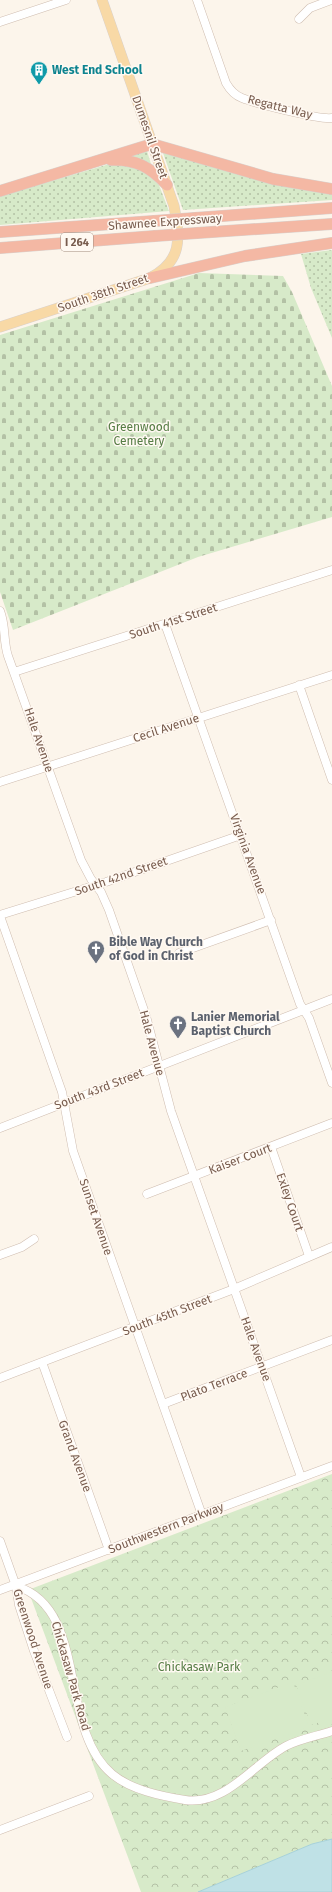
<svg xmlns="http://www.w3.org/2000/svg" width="332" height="1892" viewBox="0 0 332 1892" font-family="'Fira Sans',sans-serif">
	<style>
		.grass { fill: url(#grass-dots) }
		.forest { fill: url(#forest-crowns) }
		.cemetery { fill: url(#cemetery-stones) }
		.pitch { fill: #d7eac9 }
		.water { fill: #bfe1e6; stroke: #a6d1d8 }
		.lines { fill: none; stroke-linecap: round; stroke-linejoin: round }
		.minor-casing { stroke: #cfbdb0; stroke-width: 9 }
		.major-casing { stroke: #d9d1cd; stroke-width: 11 }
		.highway-casing { stroke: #d9d1cd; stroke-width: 12 }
		.minor { stroke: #fff; stroke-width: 8 }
		.major { stroke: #f8d9a6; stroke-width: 10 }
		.highway { stroke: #f4b8a4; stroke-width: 11 }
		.highway-bridge-casing { stroke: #d9d1cd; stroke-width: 12; stroke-linecap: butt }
		.highway-bridge { stroke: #f4b8a4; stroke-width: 11 }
		.labels { text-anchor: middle; stroke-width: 3; stroke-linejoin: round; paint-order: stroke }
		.shield { fill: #fff9f2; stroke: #a08b7f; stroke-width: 1 }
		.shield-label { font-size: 11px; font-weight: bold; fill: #785c4e }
		.culture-label { font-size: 12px; font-weight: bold; fill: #0d838f; stroke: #fff9f2; text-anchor: start }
		.street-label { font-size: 12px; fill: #785c4e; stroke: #fff9f2 }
		.park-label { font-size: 12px; fill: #567d45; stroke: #fff9f2 }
		.worship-label { font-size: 12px; font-weight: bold; fill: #5b616d; stroke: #fff9f2; text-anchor: start }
	</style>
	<defs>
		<pattern id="grass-dots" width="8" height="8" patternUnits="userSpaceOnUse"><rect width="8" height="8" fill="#d7eac9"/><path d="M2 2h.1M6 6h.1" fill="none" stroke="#b3c1a5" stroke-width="1.8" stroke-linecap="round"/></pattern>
		<pattern id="forest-crowns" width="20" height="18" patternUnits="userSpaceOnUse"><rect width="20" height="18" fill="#d7eac9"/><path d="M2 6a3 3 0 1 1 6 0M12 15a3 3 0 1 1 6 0" fill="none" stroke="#b3c1a5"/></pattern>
		<pattern id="cemetery-stones" width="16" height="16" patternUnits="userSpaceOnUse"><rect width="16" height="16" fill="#d7eac9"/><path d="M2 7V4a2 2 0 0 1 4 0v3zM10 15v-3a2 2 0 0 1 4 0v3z" fill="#b3c1a5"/></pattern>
	</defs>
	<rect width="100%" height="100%" fill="#fcf5eb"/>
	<path class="grass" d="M 147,151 L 152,167 L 122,156 Z
		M 163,153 L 332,193 L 332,200 L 183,210 Z
		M 113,163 L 140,167 L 159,185 L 169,211 L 0,225 L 0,196 Z
		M 332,250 L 332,338 L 311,288 L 301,254 Z"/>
	<path class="forest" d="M 332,1474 L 332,1839 L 312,1844 L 198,1892 L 141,1892 L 28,1590 Z"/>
	<path class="cemetery" d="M 199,273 L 283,276 L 292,292 L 332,386 L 332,517 L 198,557 L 13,630 L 0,592 L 0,335 Z"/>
	<path class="pitch" d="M 332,1672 L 332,1718 L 311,1725 L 296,1685 Z
		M 293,1682 L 309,1727 L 241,1751 L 225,1707 Z
		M 332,1750 L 332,1764 L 327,1766 L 322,1754 Z"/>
	<path class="water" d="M 332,1839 L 332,1892 L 198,1892 L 312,1844 Z"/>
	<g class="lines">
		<g class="minor-casing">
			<path id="minor" d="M 197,0 L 226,83 C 230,90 234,95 242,98 C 255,103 319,120 332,118
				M 299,19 L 310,8 L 331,0
				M 0,22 L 66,0
				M 0,611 C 6,626 3,641 8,656 L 81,860 L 91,879 L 101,892 L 109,910 L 146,1016 L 171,1111 L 301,1477
				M 165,624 L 300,1004 L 309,1018 L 332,1083
				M 14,672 L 332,570
				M 299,685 L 332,780
				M 0,782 L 332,675
				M 0,915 L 106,882 L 241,835
				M 0,916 L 62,1092 L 73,1151 L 202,1515
				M 179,953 L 271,920
				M 0,1128 L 332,999
				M 271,1147 L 309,1256
				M 147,1194 L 332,1123
				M 0,1255 L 22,1247 L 34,1239
				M 42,1362 L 109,1550
				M 0,1378 L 234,1289 L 332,1247
				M 163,1404 L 332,1340
				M 0,1541 L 16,1586 L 19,1605 L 34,1651 L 67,1737
				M 16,1586 C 90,1609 57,1728 112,1774 C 131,1790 161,1796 185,1800 C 226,1806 254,1763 286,1746 C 300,1739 317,1736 332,1731
				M 0,1590 L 332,1466
				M 0,1830 L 89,1796"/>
		</g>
		<g class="major-casing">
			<path id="major" d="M 0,327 L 150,278 C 183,261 180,238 174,206 L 102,0"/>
		</g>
		<g class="highway-casing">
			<path id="highway" d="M 111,160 C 136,159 150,167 167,185
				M 0,191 L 152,144 L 273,179 L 332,189
				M 195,218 L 332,208
				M 0,232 L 154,221
				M 197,233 L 332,224
				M 0,248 L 155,236
				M 150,278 L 245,256 L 332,243"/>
		</g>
		<use href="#minor" class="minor"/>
		<use href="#major" class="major"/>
		<use href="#highway" class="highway"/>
		<g class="highway-bridge-casing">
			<path id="highway-bridge" d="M 154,221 L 195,218
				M 155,236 L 197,233"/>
		</g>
		<use href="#highway-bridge" class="highway-bridge"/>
	</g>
	<defs>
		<g id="building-pin" transform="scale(0.9)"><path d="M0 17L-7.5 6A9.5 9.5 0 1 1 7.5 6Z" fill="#0f9aa8" stroke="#fff9f2"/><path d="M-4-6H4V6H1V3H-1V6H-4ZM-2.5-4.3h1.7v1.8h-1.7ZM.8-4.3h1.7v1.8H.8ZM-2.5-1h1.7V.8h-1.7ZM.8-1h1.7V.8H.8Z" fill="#fff"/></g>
		<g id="church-pin" transform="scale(0.9)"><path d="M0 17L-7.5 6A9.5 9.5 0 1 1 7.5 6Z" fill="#6b7280" stroke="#fff9f2"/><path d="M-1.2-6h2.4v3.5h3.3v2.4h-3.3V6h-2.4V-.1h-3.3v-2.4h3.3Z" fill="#fff"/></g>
	</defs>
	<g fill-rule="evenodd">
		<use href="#building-pin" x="39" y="70"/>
		<use href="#church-pin" x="96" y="949"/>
		<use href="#church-pin" x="178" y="1024"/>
	</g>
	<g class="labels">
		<rect class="shield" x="61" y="233" width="32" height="18" rx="3"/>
		<g class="shield-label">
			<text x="77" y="246">I 264</text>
		</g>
		<g class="culture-label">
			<text x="52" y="74">West End School</text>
		</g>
		<g class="street-label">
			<text transform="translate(280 107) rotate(14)" y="4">Regatta Way</text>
			<text transform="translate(150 137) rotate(71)" y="4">Dumesnil Street</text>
			<text transform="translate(165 222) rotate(-4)" y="4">Shawnee Expressway</text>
			<text transform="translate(103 293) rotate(-19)" y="4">South 38th Street</text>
			<text transform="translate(173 621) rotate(-18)" y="4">South 41st Street</text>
			<text transform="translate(166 728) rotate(-18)" y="4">Cecil Avenue</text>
			<text transform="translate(39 740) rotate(71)" y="4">Hale Avenue</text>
			<text transform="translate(248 854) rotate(70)" y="4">Virginia Avenue</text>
			<text transform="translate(121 876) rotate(-19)" y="4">South 42nd Street</text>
			<text transform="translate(152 1043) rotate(75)" y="4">Hale Avenue</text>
			<text transform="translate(99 1089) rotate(-21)" y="4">South 43rd Street</text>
			<text transform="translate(240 1159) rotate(-21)" y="4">Kaiser Court</text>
			<text transform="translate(290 1202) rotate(71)" y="4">Exley Court</text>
			<text transform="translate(96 1217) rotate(71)" y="4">Sunset Avenue</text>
			<text transform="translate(167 1315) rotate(-21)" y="4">South 45th Street</text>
			<text transform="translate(256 1349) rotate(70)" y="4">Hale Avenue</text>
			<text transform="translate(214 1385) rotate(-21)" y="4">Plato Terrace</text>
			<text transform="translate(75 1456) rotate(70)" y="4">Grand Avenue</text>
			<text transform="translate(166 1528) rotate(-21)" y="4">Southwestern Parkway</text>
			<text transform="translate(33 1639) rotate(72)" y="4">Greenwood Avenue</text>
			<text transform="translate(71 1676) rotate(74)" y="4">Chickasaw Park Road</text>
		</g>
		<g class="park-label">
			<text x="139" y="431">Greenwood<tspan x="139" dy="14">Cemetery</tspan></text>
			<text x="199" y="1671">Chickasaw Park</text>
		</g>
		<g class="worship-label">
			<text x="109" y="946">Bible Way Church<tspan x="109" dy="14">of God in Christ</tspan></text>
			<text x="191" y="1021">Lanier Memorial<tspan x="191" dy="14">Baptist Church</tspan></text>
		</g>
	</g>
</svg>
